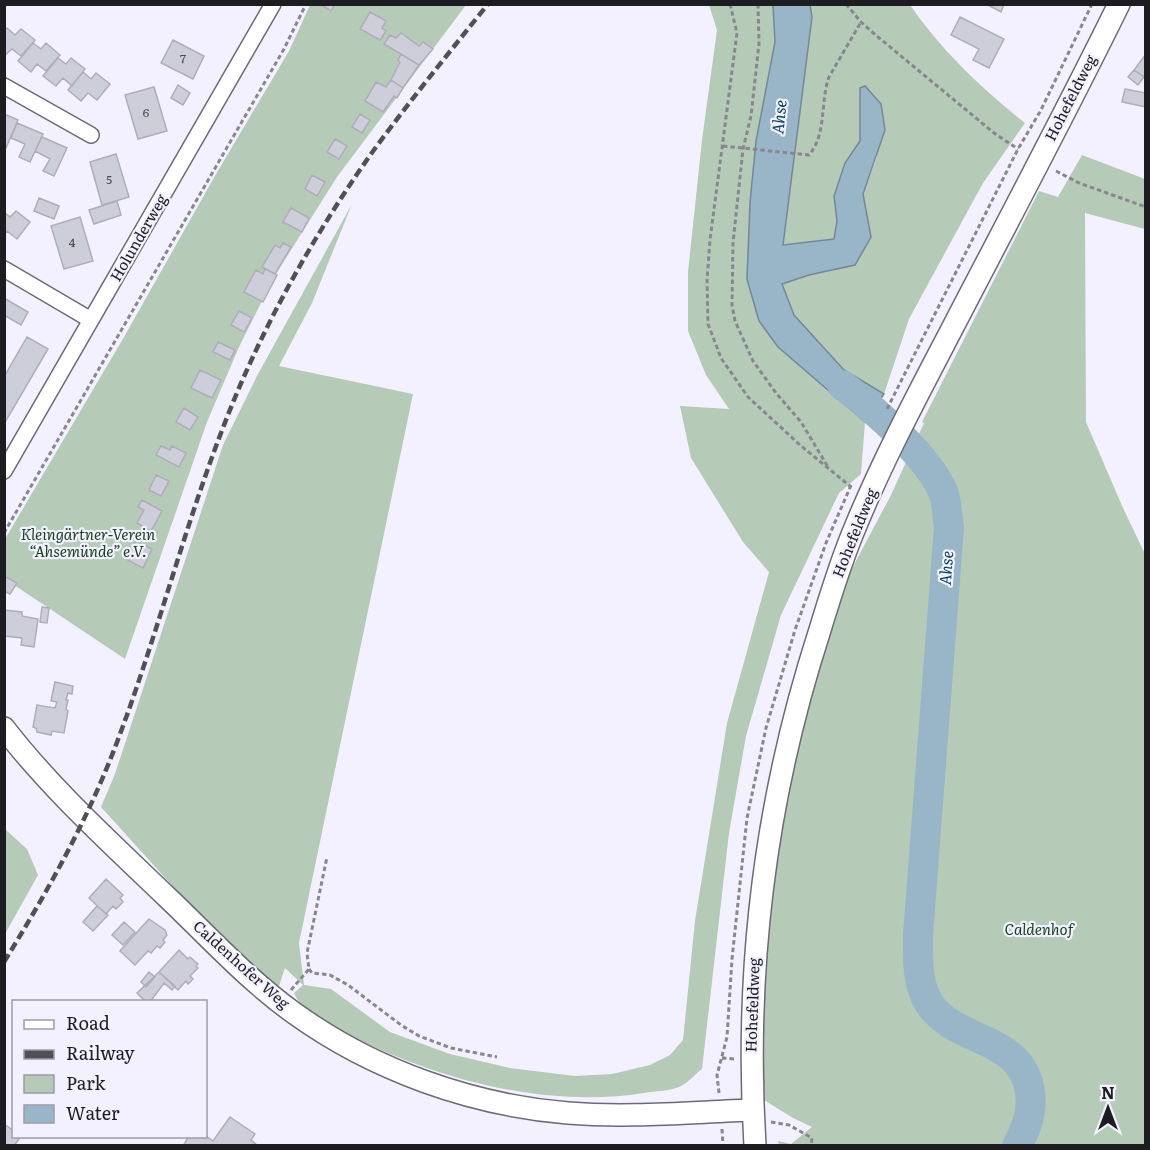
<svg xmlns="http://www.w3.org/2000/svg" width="1150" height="1150" viewBox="0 0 1150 1150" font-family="Literata,serif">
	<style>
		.green { fill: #b5cab7 }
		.water { fill: #99b6c9; stroke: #748897; stroke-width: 1.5 }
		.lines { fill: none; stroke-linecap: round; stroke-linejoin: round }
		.river { stroke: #99b6c9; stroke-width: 30 }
		.building { fill: #cecdda; stroke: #afadba; stroke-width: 1.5 }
		.street-casing { stroke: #6c6a76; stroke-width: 18 }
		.secondary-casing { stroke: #6c6a76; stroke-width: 24 }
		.path { stroke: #888790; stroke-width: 3; stroke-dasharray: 4.5 3; stroke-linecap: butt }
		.street { stroke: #fff; stroke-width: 15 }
		.secondary { stroke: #fff; stroke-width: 21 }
		.rail { stroke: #515057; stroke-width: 4.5; stroke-dasharray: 9 4.5; stroke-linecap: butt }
		.labels { text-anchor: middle; stroke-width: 4.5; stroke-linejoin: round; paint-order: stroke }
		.number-label { font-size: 12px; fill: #49484f }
		.street-label { font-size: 15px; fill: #1d1c21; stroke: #f3f1ff }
		.park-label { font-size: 15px; font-style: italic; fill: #194222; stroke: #f3f1ff }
		.water-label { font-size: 16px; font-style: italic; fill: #043e59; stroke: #f3f1ff }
	</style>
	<rect width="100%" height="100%" fill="#f3f1ff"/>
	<path class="green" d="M 310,5 L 466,5 L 337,177 L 274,277 L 239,347 L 207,422 L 125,659 L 5,579 L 5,539 L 124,337 L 216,174 L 289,51 Z
		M 709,5 L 773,5 L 775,42 L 756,141 L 778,347 L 865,422 L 861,474 L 839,493 L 781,615 L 746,736 L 729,833 L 702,1069 C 695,1074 688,1083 681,1086 C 671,1091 655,1091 644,1093 C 547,1109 434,1079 348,1034 C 330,1024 302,1013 294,993 L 303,985 L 285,968 L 278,989 L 206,923 L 101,807 L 115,774 L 223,445 L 258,374 L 352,204 L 312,303 L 279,366 L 413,394 L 299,943 L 304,985 L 331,989 L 390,1032 L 450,1054 L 510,1068 L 575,1076 L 612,1074 L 650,1065 L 670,1055 L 683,1040 L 695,921 L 727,723 L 769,572 L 743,542 L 691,458 L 680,406 L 729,409 L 706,375 L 688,331 L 688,272 L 702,140 L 717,30 Z
		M 810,5 L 910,5 C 942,51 981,88 1025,123 L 983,183 L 909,319 L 884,394 L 844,370 L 794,315 L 782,284 L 809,275 L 871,237 L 863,194 L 877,157 L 860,88 L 860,141 L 845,163 L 834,195 L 837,221 L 834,240 L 783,245 L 812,17 Z
		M 1082,155 L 1145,179 L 1145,229 L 1085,213 L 1086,422 L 1123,508 L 1145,554 L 1145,1145 L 779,1145 L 778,1141 L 791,1144 L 812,1127 L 793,1118 L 761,1098 L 760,1011 L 771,867 L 803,704 L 849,574 L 890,497 L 924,423 L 922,422 L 1039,191 L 1058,197 Z
		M 5,829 L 27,849 L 38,875 L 5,934 Z"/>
	<path class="water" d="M 773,5 L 810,5 L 812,17 L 783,245 L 834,239 L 837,221 L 834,196 L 845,163 L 860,141 L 860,88 L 865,86 L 881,104 L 885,130 L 863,194 L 871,237 L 855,265 L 809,275 L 782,284 L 794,315 L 844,370 L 884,394 L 865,422 L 778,347 L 759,321 L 747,279 L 750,203 L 756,141 L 775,42 Z"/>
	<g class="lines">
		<path class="river" d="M 842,385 C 873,408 930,458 944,494 C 947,504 947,516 949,527 L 918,935 C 918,960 916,989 934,1010 C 964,1043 1024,1039 1030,1093 C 1033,1111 1026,1130 1017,1146"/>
	</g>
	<path class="building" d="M 320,4 L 335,4 L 331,11 Z
		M 986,4 L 1004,4 L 1001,12 Z
		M 370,12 L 386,21 L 382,28 L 386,31 L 380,40 L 360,29 Z
		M 960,17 L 1004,39 L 989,68 L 973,60 L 979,49 L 951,35 Z
		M 7,28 L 15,35 L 21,29 L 35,40 L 21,56 L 12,49 L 4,56 L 4,31 Z
		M 401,33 L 419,46 L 423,42 L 433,49 L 419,65 L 384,44 L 390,35 L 396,38 Z
		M 173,40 L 204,56 L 193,79 L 161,63 Z
		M 33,43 L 41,49 L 46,43 L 60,55 L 46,71 L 37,64 L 31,72 L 18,61 Z
		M 401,54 L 419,65 L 403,88 L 391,80 L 400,62 L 398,60 Z
		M 1146,54 L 1146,78 L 1134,70 Z
		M 58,58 L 66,64 L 71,58 L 85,69 L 72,86 L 63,78 L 56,86 L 43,76 Z
		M 1134,70 L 1144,77 L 1138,85 L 1128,77 Z
		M 83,72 L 91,79 L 96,73 L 110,84 L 97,100 L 88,93 L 81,101 L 68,90 Z
		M 391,80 L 403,88 L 397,98 L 394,96 L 383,112 L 365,101 L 376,82 L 386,87 Z
		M 178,85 L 190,93 L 183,105 L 171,98 Z
		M 154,87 L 167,131 L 138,139 L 125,95 Z
		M 1125,89 L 1146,93 L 1146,107 L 1122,102 Z
		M 4,114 L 18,120 L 6,148 L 4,147 Z
		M 360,114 L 370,120 L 362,133 L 352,127 Z
		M 17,123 L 43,134 L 30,162 L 19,157 L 25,144 L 11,138 Z
		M 42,137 L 67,148 L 54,176 L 43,171 L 50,159 L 35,151 Z
		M 335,139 L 347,146 L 339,159 L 327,152 Z
		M 116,154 L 129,197 L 102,205 L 90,162 Z
		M 312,175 L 325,182 L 317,196 L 305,189 Z
		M 39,198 L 59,206 L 54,219 L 34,211 Z
		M 117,201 L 121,215 L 94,224 L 89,210 Z
		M 291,208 L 309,218 L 302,232 L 283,222 Z
		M 16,211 L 30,222 L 17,239 L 7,231 L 4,235 L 4,212 L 10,217 Z
		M 80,217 L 93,261 L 64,269 L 51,226 Z
		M 283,243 L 291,247 L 275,274 L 262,267 L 275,245 L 280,248 Z
		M 265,269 L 277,275 L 263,302 L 244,292 L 256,270 L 263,274 Z
		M 4,298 L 28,312 L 21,325 L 4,315 Z
		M 239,311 L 252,318 L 244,332 L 231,325 Z
		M 27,337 L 48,349 L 4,424 L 4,377 Z
		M 218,342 L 235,350 L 230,360 L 213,352 Z
		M 200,370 L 221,380 L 212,398 L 191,388 Z
		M 184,408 L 198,417 L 190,430 L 176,422 Z
		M 161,446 L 170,450 L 172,446 L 186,453 L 179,467 L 156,455 Z
		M 156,475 L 169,481 L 161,496 L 149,490 Z
		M 142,500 L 162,511 L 151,531 L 137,523 L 144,510 L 138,507 Z
		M 136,541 L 152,549 L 143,568 L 126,559 Z
		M 4,576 L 17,583 L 10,594 L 4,591 Z
		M 42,607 L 49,608 L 47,623 L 40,622 Z
		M 4,610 L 22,612 L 22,616 L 38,619 L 34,647 L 21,645 L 22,638 L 4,636 Z
		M 55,682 L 73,686 L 72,694 L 68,693 L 66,700 L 68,700 L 66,709 L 68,711 L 64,733 L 52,731 L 51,735 L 37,732 L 36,728 L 33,727 L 37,705 L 55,708 L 57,702 L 51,701 Z
		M 106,879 L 123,895 L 120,898 L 123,902 L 116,909 L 113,906 L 106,914 L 89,898 Z
		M 97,906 L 108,915 L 93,931 L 83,922 Z
		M 149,919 L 165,930 L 167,935 L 163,940 L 165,942 L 160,948 L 157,946 L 151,953 L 148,951 L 135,965 L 120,951 Z
		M 124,922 L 135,932 L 123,945 L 112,935 Z
		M 179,950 L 188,959 L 190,957 L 198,964 L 196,966 L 198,968 L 190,976 L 193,979 L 188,984 L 186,981 L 178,990 L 159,972 Z
		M 149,972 L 155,977 L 146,987 L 141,982 Z
		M 159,972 L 175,986 L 172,990 L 164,983 L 150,1002 L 146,1002 L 137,993 Z
		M 230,1117 L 255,1134 L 251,1140 L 258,1146 L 183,1146 L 189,1136 L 206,1136 L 213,1141 Z
		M 4,1124 L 14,1131 L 14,1136 L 21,1136 L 14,1146 L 4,1146 Z"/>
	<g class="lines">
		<g class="street-casing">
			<path id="street" d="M 4,86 L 91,135
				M 4,269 L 91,320
				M 4,471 L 273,4"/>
		</g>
		<g class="secondary-casing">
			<path id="secondary" d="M 4,728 C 52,790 111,843 168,898 C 209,937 248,980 294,1013 C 373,1070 471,1105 568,1113 C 629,1118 692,1112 753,1110
				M 755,1146 C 744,970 765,800 819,633 C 829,600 839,567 852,535 C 881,463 918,394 954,325 C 1009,219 1066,112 1119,4"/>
		</g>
		<path class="path" d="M 730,4 L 737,33 L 710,240 L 707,280 L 708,324 L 721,358 L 748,397 L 800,445 L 850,486
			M 758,4 L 759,44 L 751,116 L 743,149 L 733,243 L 732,305 L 735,321 L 753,361 L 776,393 L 801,422 L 828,467
			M 846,4 L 861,22 L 878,37 L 994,133 L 1018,149
			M 723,146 L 809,155 C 827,134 820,102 829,77 L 861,22
			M 1056,171 L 1079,183 L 1146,207
			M 887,409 L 1018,149 L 1041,110 L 1092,4
			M 4,533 L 284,49 L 306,4
			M 309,969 L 312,973 L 330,975 L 348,985 L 401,1025 L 419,1036 L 451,1048 L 497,1057
			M 291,990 L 309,969 L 307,953 L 327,857
			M 722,1058 L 735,1059
			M 719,1093 L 717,1075 L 727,1037 L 732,959 L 747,818 L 766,728 L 795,630 L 826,543 L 852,483
			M 771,1122 L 789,1125 L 812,1138 L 811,1146
			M 722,1129 L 723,1146"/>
		<use href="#street" class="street"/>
		<use href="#secondary" class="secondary"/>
		<path class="rail" d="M 4,962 C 46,894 85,825 114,750 C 161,628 190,501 242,381 C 277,301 321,225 371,154 C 408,103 448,54 488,4"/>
	</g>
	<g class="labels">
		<g class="number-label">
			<text x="183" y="63">7</text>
			<text x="146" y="117">6</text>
			<text x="109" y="184">5</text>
			<text x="72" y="247">4</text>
		</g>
		<g class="street-label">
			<text transform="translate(1071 98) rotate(-63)" y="5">Hohefeldweg</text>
			<text transform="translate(139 238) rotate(-60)" y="5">Holunderweg</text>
			<text transform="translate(855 533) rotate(-68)" y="5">Hohefeldweg</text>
			<text transform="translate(241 965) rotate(42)" y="5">Caldenhofer Weg</text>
			<text transform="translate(753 1005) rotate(-88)" y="5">Hohefeldweg</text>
		</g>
		<g class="park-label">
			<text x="88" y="540">Kleingärtner-Verein<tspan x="88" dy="17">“Ahsemünde” e.V.</tspan></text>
			<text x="1039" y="935">Caldenhof</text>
		</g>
		<g class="water-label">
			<text transform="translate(779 117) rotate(-84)" y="6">Ahse</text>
			<text transform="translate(946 568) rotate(-86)" y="6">Ahse</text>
		</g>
	</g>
	<rect width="1150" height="1150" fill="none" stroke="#1d1c21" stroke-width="12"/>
	<rect x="12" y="1000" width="195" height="138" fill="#f3f1ff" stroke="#9d9ca6" stroke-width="1.5"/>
	<rect x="24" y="1020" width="30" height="9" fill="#ffffff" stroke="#9d9ca6" stroke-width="1.5"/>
	<text x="66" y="1030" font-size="18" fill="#1d1c21">Road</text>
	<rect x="24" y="1050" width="30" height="9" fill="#515057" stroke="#9d9ca6" stroke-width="1.5"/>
	<text x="66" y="1060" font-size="18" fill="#1d1c21">Railway</text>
	<rect x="24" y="1075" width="30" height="18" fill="#b5cab7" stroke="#9d9ca6" stroke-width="1.5"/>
	<text x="66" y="1090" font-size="18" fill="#1d1c21">Park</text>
	<rect x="24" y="1105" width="30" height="18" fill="#99b6c9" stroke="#9d9ca6" stroke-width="1.5"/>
	<text x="66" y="1120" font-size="18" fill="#1d1c21">Water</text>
	<g transform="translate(1108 1108)" stroke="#f3f1ff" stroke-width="4.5" paint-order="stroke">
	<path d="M0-4.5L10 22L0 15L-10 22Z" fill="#1d1c21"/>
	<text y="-9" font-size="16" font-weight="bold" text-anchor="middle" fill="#1d1c21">N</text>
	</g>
</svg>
